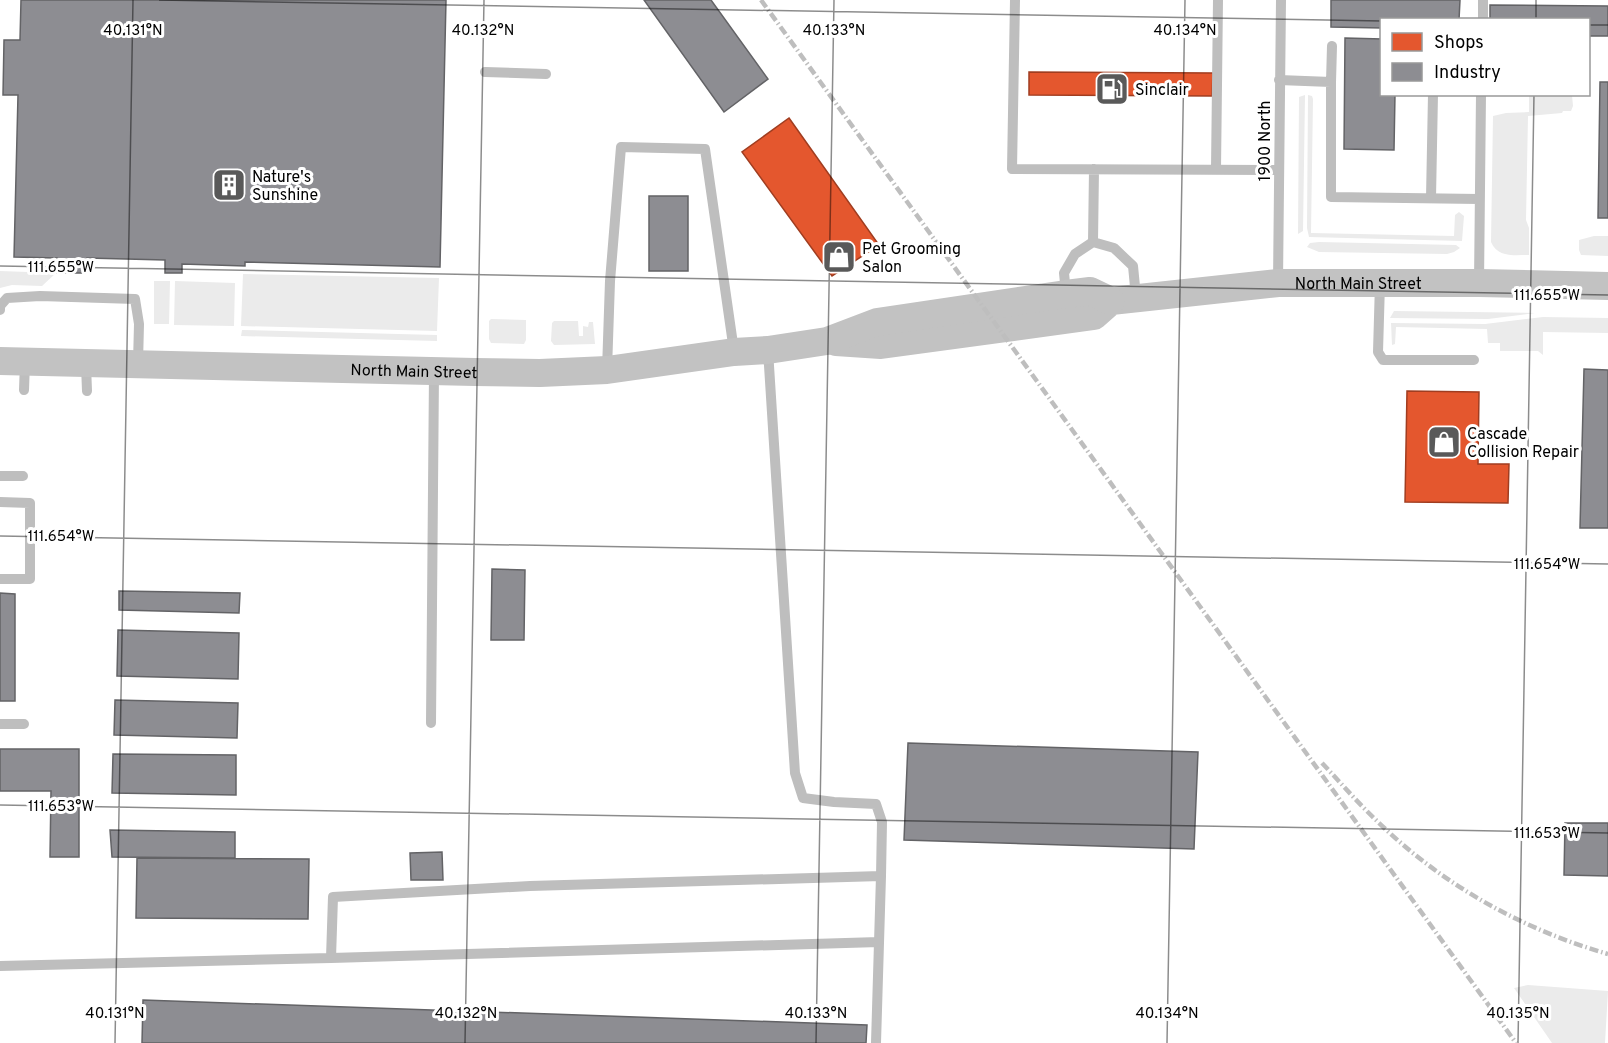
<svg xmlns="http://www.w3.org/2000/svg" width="1608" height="1043" viewBox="0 0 1608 1043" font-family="Overpass,sans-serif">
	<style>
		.green { fill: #ebebeb }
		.shops { fill: #e4572e; stroke: #a03d20; stroke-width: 1.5 }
		.industry { fill: #8d8d92; stroke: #636366; stroke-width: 1.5 }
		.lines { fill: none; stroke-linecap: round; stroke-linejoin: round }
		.service { stroke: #bebebe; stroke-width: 10 }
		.secondary { stroke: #c2c2c2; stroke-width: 28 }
		.rail { stroke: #bebebe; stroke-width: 4.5; stroke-dasharray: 9 3 1.5 3; stroke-linecap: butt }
		.ticks { fill: none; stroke: #000; stroke-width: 1.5; stroke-opacity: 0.45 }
		.labels { text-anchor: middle; stroke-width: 6; stroke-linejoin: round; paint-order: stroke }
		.poi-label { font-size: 16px; fill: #000; stroke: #fff; text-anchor: start }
		.street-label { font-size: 16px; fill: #000; stroke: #fff }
		.ticks-label { font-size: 15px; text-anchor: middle; fill: #000; stroke: #fff; stroke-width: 6; stroke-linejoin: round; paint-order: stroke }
	</style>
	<rect width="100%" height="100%" fill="#fff"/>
	<path class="green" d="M 1305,95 L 1303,231 L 1298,234 L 1299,97 Z
		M 1308,95 L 1312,96 L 1313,99 L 1311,233 L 1454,236 L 1455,215 L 1459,212 L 1464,216 L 1462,241 L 1309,237 L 1307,228 Z
		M 1529,95 L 1572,95 L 1573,106 L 1571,111 L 1563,111 L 1562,113 L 1528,116 L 1526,220 L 1529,228 L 1529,255 C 1514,255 1498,258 1491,242 L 1493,116 L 1506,113 L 1529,112 Z
		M 1594,236 L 1608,236 L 1608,256 L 1581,255 L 1579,250 L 1579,240 Z
		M 1319,242 L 1456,245 L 1460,248 L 1454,252 L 1447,254 L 1319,252 L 1307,247 L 1310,243 Z
		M 0,271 L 56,273 L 42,286 L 12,285 L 0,288 Z
		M 243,274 L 439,278 L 437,331 L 241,326 Z
		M 154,281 L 170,281 L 169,324 L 154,324 Z
		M 175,281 L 235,283 L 234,326 L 174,325 Z
		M 1394,311 L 1535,313 L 1488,319 L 1390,318 Z
		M 1543,317 L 1608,318 L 1608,333 L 1543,332 L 1543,355 L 1538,351 L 1500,351 L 1500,343 L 1488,343 L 1487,329 L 1396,327 L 1395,344 L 1392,345 L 1391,323 L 1485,324 Z
		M 491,319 L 526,320 L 526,340 L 524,344 L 491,343 L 489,339 L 489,321 Z
		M 554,321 L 578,321 L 579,336 L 583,336 L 583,326 L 588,327 L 589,322 L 593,322 L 595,344 L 554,345 L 551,341 L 552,323 Z
		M 242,330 L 437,335 L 437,341 L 241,336 Z
		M 1528,985 L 1608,991 L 1605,1043 L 1552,1043 L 1514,988 Z"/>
	<path class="shops" d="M 1029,72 L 1213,73 L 1212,96 L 1029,95 Z
		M 789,118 L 879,245 L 832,276 L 742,152 Z
		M 1407,391 L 1479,392 L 1478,464 L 1509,464 L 1508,503 L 1405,502 Z"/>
	<path class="industry" d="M 21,0 L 446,0 L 440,267 L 245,262 L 245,266 L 182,264 L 182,273 L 165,273 L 165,260 L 87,258 L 86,273 L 57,273 L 57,258 L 14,257 L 18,95 L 3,95 L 4,40 L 20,40 Z
		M 644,0 L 711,0 L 768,79 L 724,112 Z
		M 1331,0 L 1460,0 L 1459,20 L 1382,20 L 1382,28 L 1331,27 Z
		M 1490,5 L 1608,6 L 1608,36 L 1588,36 L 1588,20 L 1490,20 Z
		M 1345,38 L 1382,39 L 1382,94 L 1395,94 L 1394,150 L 1344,149 Z
		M 1600,82 L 1608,82 L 1608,218 L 1598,218 Z
		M 649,196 L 688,196 L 688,271 L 649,271 Z
		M 1584,369 L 1608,370 L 1608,528 L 1580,528 Z
		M 492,569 L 525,570 L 524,640 L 491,640 Z
		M 119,591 L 240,593 L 239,613 L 119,610 Z
		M 0,593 L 15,594 L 15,701 L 0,701 Z
		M 118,630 L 239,633 L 238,679 L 117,676 Z
		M 115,700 L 238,703 L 237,738 L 114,735 Z
		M 908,743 L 1198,752 L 1194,849 L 904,840 Z
		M 0,749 L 79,749 L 79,857 L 50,857 L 51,791 L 0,791 Z
		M 113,754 L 236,755 L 236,795 L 112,793 Z
		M 1565,823 L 1608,823 L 1608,876 L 1564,875 Z
		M 110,830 L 235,832 L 235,858 L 112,857 Z
		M 442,852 L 443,880 L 411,880 L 410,853 Z
		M 137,858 L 309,859 L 308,919 L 136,918 Z
		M 143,1000 L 867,1025 L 866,1043 L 142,1043 Z"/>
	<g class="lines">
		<path class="service" d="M 1015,0 L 1012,169 L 1279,170
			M 1483,20 L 1483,0
			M 485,72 L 546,74
			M 1279,80 L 1331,82 L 1331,197 L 1479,199
			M 1331,82 L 1332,46
			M 1216,169 L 1218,0
			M 1431,198 L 1433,94
			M 1093,242 L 1094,169
			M 1278,282 L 1281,0
			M 1380,283 L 1378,352 L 1383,360 L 1474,360
			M 1479,283 L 1481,94
			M 1066,293 L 1064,273 L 1075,254 L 1093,242 L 1114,248 L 1133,266 L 1136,297
			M 0,310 L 0,306 L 7,298 L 40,296 L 135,299 L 139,324 L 138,363
			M 768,350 L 795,773 L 803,798 L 834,802 L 876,804 L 882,822 L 881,876
			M 86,365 L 87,391
			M 607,370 L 610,281 L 621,147 L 705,149 L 734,351
			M 24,390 L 25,362
			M 0,476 L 23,476
			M 0,502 L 30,503 L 30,579 L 0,579
			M 431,723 L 434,372
			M 0,724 L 24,724
			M 331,958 L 879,942
			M 0,966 L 331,958 L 333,897 L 530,886 L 881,876 L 876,1043"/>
		<g class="secondary">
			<path id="s1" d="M 836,342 L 881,345 L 1094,316 L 1111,301 L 1278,283 L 1479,283 L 1608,286"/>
			<path id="s2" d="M 0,361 L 475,372 L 540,373 L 607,370 L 734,352 L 768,350 L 827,341 L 877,322 L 1066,294 L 1090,291 L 1111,301"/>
		</g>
		<path class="rail" d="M 761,0 L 1516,1043
			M 1322,763 C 1340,782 1357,802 1376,820 C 1441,884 1521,929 1608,954"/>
	</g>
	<path class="ticks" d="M 159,0 L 1382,21M 1536,20 L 1536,0M 1588,25 L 1608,25M 0,266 L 1608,295M 0,536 L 1608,564M 0,805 L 1608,833M 115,1043 L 133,0M 465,1043 L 484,0M 816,1043 L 834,0M 1167,1043 L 1185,0M 1518,1043 L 1534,94"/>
	<defs>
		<g id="fuel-square" transform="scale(1.725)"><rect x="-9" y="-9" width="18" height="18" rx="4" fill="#595959" stroke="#fff"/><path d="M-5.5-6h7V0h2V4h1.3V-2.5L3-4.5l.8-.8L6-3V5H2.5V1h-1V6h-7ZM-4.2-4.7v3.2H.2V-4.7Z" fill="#fff"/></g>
		<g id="building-square" transform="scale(1.725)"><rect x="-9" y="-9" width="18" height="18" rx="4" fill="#595959" stroke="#fff"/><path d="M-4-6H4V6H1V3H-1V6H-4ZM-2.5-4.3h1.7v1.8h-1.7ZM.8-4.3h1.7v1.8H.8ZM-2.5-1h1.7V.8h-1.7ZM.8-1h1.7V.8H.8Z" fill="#fff"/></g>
		<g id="shop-square" transform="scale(1.725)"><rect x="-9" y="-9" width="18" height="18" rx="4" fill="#595959" stroke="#fff"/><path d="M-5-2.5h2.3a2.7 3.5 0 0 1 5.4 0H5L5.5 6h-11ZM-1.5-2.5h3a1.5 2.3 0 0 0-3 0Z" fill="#fff"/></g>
	</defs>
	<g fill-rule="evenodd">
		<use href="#fuel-square" x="1112" y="89"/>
		<use href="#building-square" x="229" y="185"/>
		<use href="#shop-square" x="839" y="257"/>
		<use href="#shop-square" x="1444" y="442"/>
	</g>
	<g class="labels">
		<g class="poi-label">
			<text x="1135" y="95">Sinclair</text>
			<text x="252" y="182">Nature's<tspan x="252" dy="18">Sunshine</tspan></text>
			<text x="862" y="254">Pet Grooming<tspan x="862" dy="18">Salon</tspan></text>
			<text x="1467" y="439">Cascade<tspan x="1467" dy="18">Collision Repair</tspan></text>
		</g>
		<g class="street-label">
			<text transform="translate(1264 141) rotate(-90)" y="6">1900 North</text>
			<text dy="6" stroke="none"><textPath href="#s1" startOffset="531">North Main Street</textPath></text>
			<text dy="6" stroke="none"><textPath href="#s2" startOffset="414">North Main Street</textPath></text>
		</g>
	</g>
	<g class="ticks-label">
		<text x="133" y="35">40.131°N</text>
		<text x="483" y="35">40.132°N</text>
		<text x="834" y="35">40.133°N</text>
		<text x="1185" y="35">40.134°N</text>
		<text x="61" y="272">111.655°W</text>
		<text x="1547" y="300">111.655°W</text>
		<text x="61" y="541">111.654°W</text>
		<text x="1547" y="569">111.654°W</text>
		<text x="61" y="811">111.653°W</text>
		<text x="1547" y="838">111.653°W</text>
		<text x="115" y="1018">40.131°N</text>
		<text x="466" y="1018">40.132°N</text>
		<text x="816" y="1018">40.133°N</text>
		<text x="1167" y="1018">40.134°N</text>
		<text x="1518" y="1018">40.135°N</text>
	</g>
	<rect x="1380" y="18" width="210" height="78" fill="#ffffff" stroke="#999999" stroke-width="1.5"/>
	<rect x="1392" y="33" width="30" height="18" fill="#e4572e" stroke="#999999" stroke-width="1.5"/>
	<text x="1434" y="48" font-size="18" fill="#000000">Shops</text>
	<rect x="1392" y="63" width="30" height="18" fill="#8d8d92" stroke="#999999" stroke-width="1.5"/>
	<text x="1434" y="78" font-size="18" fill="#000000">Industry</text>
</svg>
